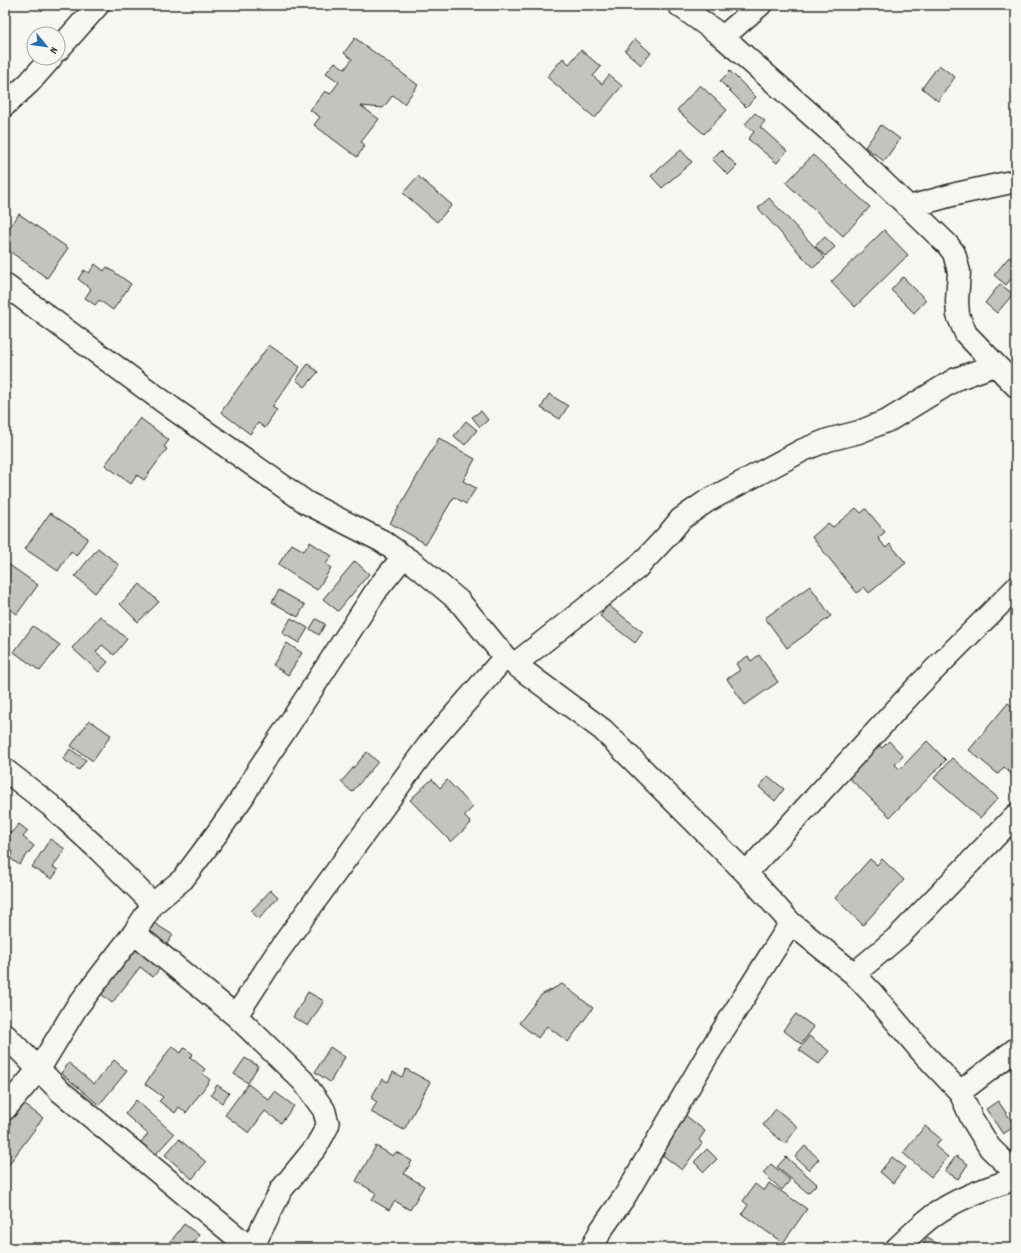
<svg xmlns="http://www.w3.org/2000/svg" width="1021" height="1253" viewBox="0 0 1021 1253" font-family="Dekko,sans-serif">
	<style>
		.building { fill: #c3c3c0; stroke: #2b2b2b }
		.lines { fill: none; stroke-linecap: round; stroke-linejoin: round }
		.minor-casing { stroke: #2b2b2b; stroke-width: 25 }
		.minor { stroke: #f6f6f2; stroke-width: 22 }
	</style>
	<rect width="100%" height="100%" fill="#f6f6f2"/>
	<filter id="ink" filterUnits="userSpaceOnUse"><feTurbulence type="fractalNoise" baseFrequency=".025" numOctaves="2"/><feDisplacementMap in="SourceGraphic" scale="8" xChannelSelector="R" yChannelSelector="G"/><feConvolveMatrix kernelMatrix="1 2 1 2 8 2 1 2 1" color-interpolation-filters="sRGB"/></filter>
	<g filter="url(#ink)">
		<path class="building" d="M 355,38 L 418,85 L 404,104 L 393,95 L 383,108 L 361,106 L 379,119 L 361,142 L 365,145 L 357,157 L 314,125 L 320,117 L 310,110 L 325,91 L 330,94 L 339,82 L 326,73 L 335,62 L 345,69 L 352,59 L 344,53 Z
			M 635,39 L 651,53 L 641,65 L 625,51 Z
			M 581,50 L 601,67 L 593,76 L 602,84 L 609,75 L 622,86 L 595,118 L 547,77 L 563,58 L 569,64 Z
			M 939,65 L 955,77 L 938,101 L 922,88 Z
			M 730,71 L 756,97 L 746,107 L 720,81 Z
			M 700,85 L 727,110 L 704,134 L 677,110 Z
			M 755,113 L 765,121 L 760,127 L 787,151 L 777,163 L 748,139 L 754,132 L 745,124 Z
			M 881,125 L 900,139 L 884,161 L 865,147 Z
			M 681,150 L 692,162 L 662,188 L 651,176 Z
			M 721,150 L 737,166 L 728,175 L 712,159 Z
			M 813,155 L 870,207 L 843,236 L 786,183 Z
			M 418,176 L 452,205 L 437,222 L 403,193 Z
			M 769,198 L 825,258 L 813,268 L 758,208 Z
			M 19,214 L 68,248 L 47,278 L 5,248 L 5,234 Z
			M 884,230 L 908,255 L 855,307 L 831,282 Z
			M 825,237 L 835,247 L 825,256 L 815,246 Z
			M 1009,257 L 1016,262 L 1016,273 L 1006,285 L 994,275 Z
			M 95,264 L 104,271 L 107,267 L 131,284 L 113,310 L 99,300 L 95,305 L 85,298 L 91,289 L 78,279 L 84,270 L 89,273 Z
			M 903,277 L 926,300 L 914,313 L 891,290 Z
			M 1000,284 L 1013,294 L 997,313 L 985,303 Z
			M 269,345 L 300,367 L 272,407 L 277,410 L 265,428 L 258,423 L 250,434 L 221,412 Z
			M 308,364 L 318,372 L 305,387 L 296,380 Z
			M 549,394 L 568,406 L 560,419 L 541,408 Z
			M 481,411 L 488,420 L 480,427 L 472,417 Z
			M 140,418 L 169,440 L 164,447 L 167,449 L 144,480 L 137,475 L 131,484 L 105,465 Z
			M 466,421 L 477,430 L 465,445 L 454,436 Z
			M 439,438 L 475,459 L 463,481 L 476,488 L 466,504 L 454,497 L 426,544 L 390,523 Z
			M 856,508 L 861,513 L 866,509 L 885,532 L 878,538 L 886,548 L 890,544 L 906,563 L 869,593 L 864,587 L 857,593 L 812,537 L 828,523 L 833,527 Z
			M 50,513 L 88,538 L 76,556 L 71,551 L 58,571 L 25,549 Z
			M 310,542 L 332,556 L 326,564 L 331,568 L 317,590 L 278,565 L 292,544 L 304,551 Z
			M 98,548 L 119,565 L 95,593 L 75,576 Z
			M 355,561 L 369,574 L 338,611 L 323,599 Z
			M 8,564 L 38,585 L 17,614 L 5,606 L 5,568 Z
			M 140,584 L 159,602 L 138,622 L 120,604 Z
			M 810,586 L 831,616 L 787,648 L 765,618 Z
			M 279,590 L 305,605 L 298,617 L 272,602 Z
			M 608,605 L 643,632 L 635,643 L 600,616 Z
			M 100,616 L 127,639 L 114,655 L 102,645 L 96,652 L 108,662 L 99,672 L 72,648 Z
			M 291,618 L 308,628 L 299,643 L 282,633 Z
			M 316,619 L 325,624 L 319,635 L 310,629 Z
			M 33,626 L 60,645 L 40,671 L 14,652 Z
			M 287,643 L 302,653 L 288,675 L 273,665 Z
			M 759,655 L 778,682 L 745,705 L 727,679 L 740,670 L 736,664 L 748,656 L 751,661 Z
			M 1008,703 L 1016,710 L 1016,775 L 1014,777 L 1004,767 L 998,774 L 969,750 Z
			M 89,720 L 111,735 L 93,761 L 71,746 Z
			M 889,741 L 903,756 L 895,765 L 900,769 L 927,741 L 946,760 L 890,817 L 846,775 L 877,743 L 882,748 Z
			M 70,749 L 86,760 L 79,770 L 63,759 Z
			M 367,752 L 378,762 L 352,792 L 341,782 Z
			M 952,758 L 998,798 L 980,818 L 934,778 Z
			M 768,776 L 784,789 L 775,801 L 759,787 Z
			M 432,779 L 440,788 L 447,780 L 473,807 L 464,816 L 471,823 L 451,842 L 410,800 Z
			M 19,824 L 28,831 L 23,837 L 34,846 L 19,865 L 10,858 L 13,852 L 5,846 L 5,829 L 11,833 Z
			M 50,839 L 65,849 L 53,867 L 58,870 L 52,879 L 32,867 Z
			M 870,859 L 877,865 L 882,859 L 904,880 L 863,925 L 835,898 Z
			M 271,890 L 278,897 L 259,919 L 251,911 Z
			M 154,923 L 173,935 L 165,947 L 147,935 Z
			M 132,944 L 161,967 L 153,977 L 140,967 L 112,1003 L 96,990 Z
			M 562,984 L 593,1008 L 568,1042 L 547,1026 L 538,1038 L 519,1023 L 541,995 Z
			M 308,992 L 324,1001 L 308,1026 L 293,1017 Z
			M 796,1014 L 814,1027 L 801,1044 L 783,1030 Z
			M 809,1036 L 829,1051 L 819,1064 L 799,1050 Z
			M 172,1046 L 181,1053 L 184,1048 L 193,1054 L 190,1057 L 205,1069 L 202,1073 L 210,1080 L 186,1113 L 179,1107 L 175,1113 L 159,1101 L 163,1097 L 145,1084 Z
			M 330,1047 L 345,1057 L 330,1082 L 315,1072 Z
			M 245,1058 L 258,1066 L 248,1083 L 234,1074 Z
			M 114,1060 L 127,1071 L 99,1105 L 61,1073 L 69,1063 L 94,1084 Z
			M 406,1069 L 430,1082 L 404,1130 L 371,1112 L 377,1102 L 371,1098 L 382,1079 L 388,1082 L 393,1072 L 402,1077 Z
			M 248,1084 L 269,1100 L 275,1092 L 294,1106 L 281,1123 L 265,1111 L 249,1133 L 225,1115 Z
			M 217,1085 L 229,1093 L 222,1103 L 211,1095 Z
			M 18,1100 L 43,1118 L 6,1168 L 5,1167 L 5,1117 Z
			M 136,1100 L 174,1134 L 155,1155 L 140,1143 L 148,1134 L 125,1114 Z
			M 998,1101 L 1015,1126 L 1003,1134 L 986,1109 Z
			M 776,1109 L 798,1127 L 785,1144 L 763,1125 Z
			M 684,1114 L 705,1131 L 699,1140 L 702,1143 L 682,1170 L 656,1150 Z
			M 925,1126 L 941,1139 L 935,1146 L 948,1157 L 931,1177 L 903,1153 Z
			M 179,1139 L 206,1162 L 192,1179 L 165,1155 Z
			M 376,1146 L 393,1156 L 396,1152 L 412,1161 L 404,1174 L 424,1186 L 410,1210 L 395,1201 L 389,1210 L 372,1200 L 376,1193 L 356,1181 Z
			M 805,1146 L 819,1159 L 809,1170 L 795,1157 Z
			M 707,1149 L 717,1159 L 704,1172 L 694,1162 Z
			M 956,1156 L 968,1164 L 958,1179 L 945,1171 Z
			M 786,1157 L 817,1184 L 808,1193 L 777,1167 Z
			M 892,1157 L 905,1167 L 893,1183 L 880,1172 Z
			M 771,1164 L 790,1180 L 782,1190 L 763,1173 Z
			M 769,1183 L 807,1209 L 783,1243 L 742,1214 L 748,1205 L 743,1201 L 755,1184 L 764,1191 Z
			M 184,1224 L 199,1235 L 190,1248 L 166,1248 Z
			M 927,1238 L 946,1248 L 921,1248 Z
			M 834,1243 L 839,1248 L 829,1248 Z"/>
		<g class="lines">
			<g class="minor-casing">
				<path id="minor" d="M 679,5 L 723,37 L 833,134 L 947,244 L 954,253 L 959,272 L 957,301 L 958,315 L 966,334 L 1016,386
					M 723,37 L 760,5
					M 58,50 L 98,5
					M 5,105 L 29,83 L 51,58
					M 909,207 L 956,194 L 1016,181
					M 5,285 L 172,408 L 290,491 L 307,503 L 382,541 L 416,565 L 459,601 L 505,657 L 603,730 L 746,873 L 791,923 L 854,974 L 872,993 L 922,1052 L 960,1092 L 972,1119 L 990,1148 L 1016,1173
					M 515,664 L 637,568 L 667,536 L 681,519 L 707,501 L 803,450 L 828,440 L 859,432 L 889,420 L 956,379 L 995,365
					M 5,770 L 50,805 L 99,850 L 153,904
					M 746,873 L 918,686 L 1016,588
					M 134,933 L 236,1016 L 303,1081 L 324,1110 L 328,1125 L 325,1131 L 316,1147 L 281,1190 L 252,1248
					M 854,974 L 899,936 L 1016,815
					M 236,1016 L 277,953 L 430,743 L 505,657
					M 5,1035 L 60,1091 L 250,1248
					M 960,1092 L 1016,1049
					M 5,1109 L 39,1069 L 76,1008 L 134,933 L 153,904 L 183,879 L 218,832 L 244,795 L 258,770 L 284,732 L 378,588 L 404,556
					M 592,1248 L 601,1230 L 625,1196 L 708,1054 L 791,923
					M 897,1248 C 909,1237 921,1224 934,1215 C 957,1198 989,1187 1016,1179"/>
			</g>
			<use href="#minor" class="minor"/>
		</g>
	</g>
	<rect width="1021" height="1253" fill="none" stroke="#f6f6f2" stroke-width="20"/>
	<rect x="10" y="10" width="1001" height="1233" fill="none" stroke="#2b2b2b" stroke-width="1.5" filter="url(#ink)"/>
	<g transform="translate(46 46) rotate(119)"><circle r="19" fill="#f6f6f2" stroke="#a5a5a2"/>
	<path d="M0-3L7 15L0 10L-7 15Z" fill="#1f6fb2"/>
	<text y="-6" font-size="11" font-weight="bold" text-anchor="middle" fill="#2b2b2b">N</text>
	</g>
</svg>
